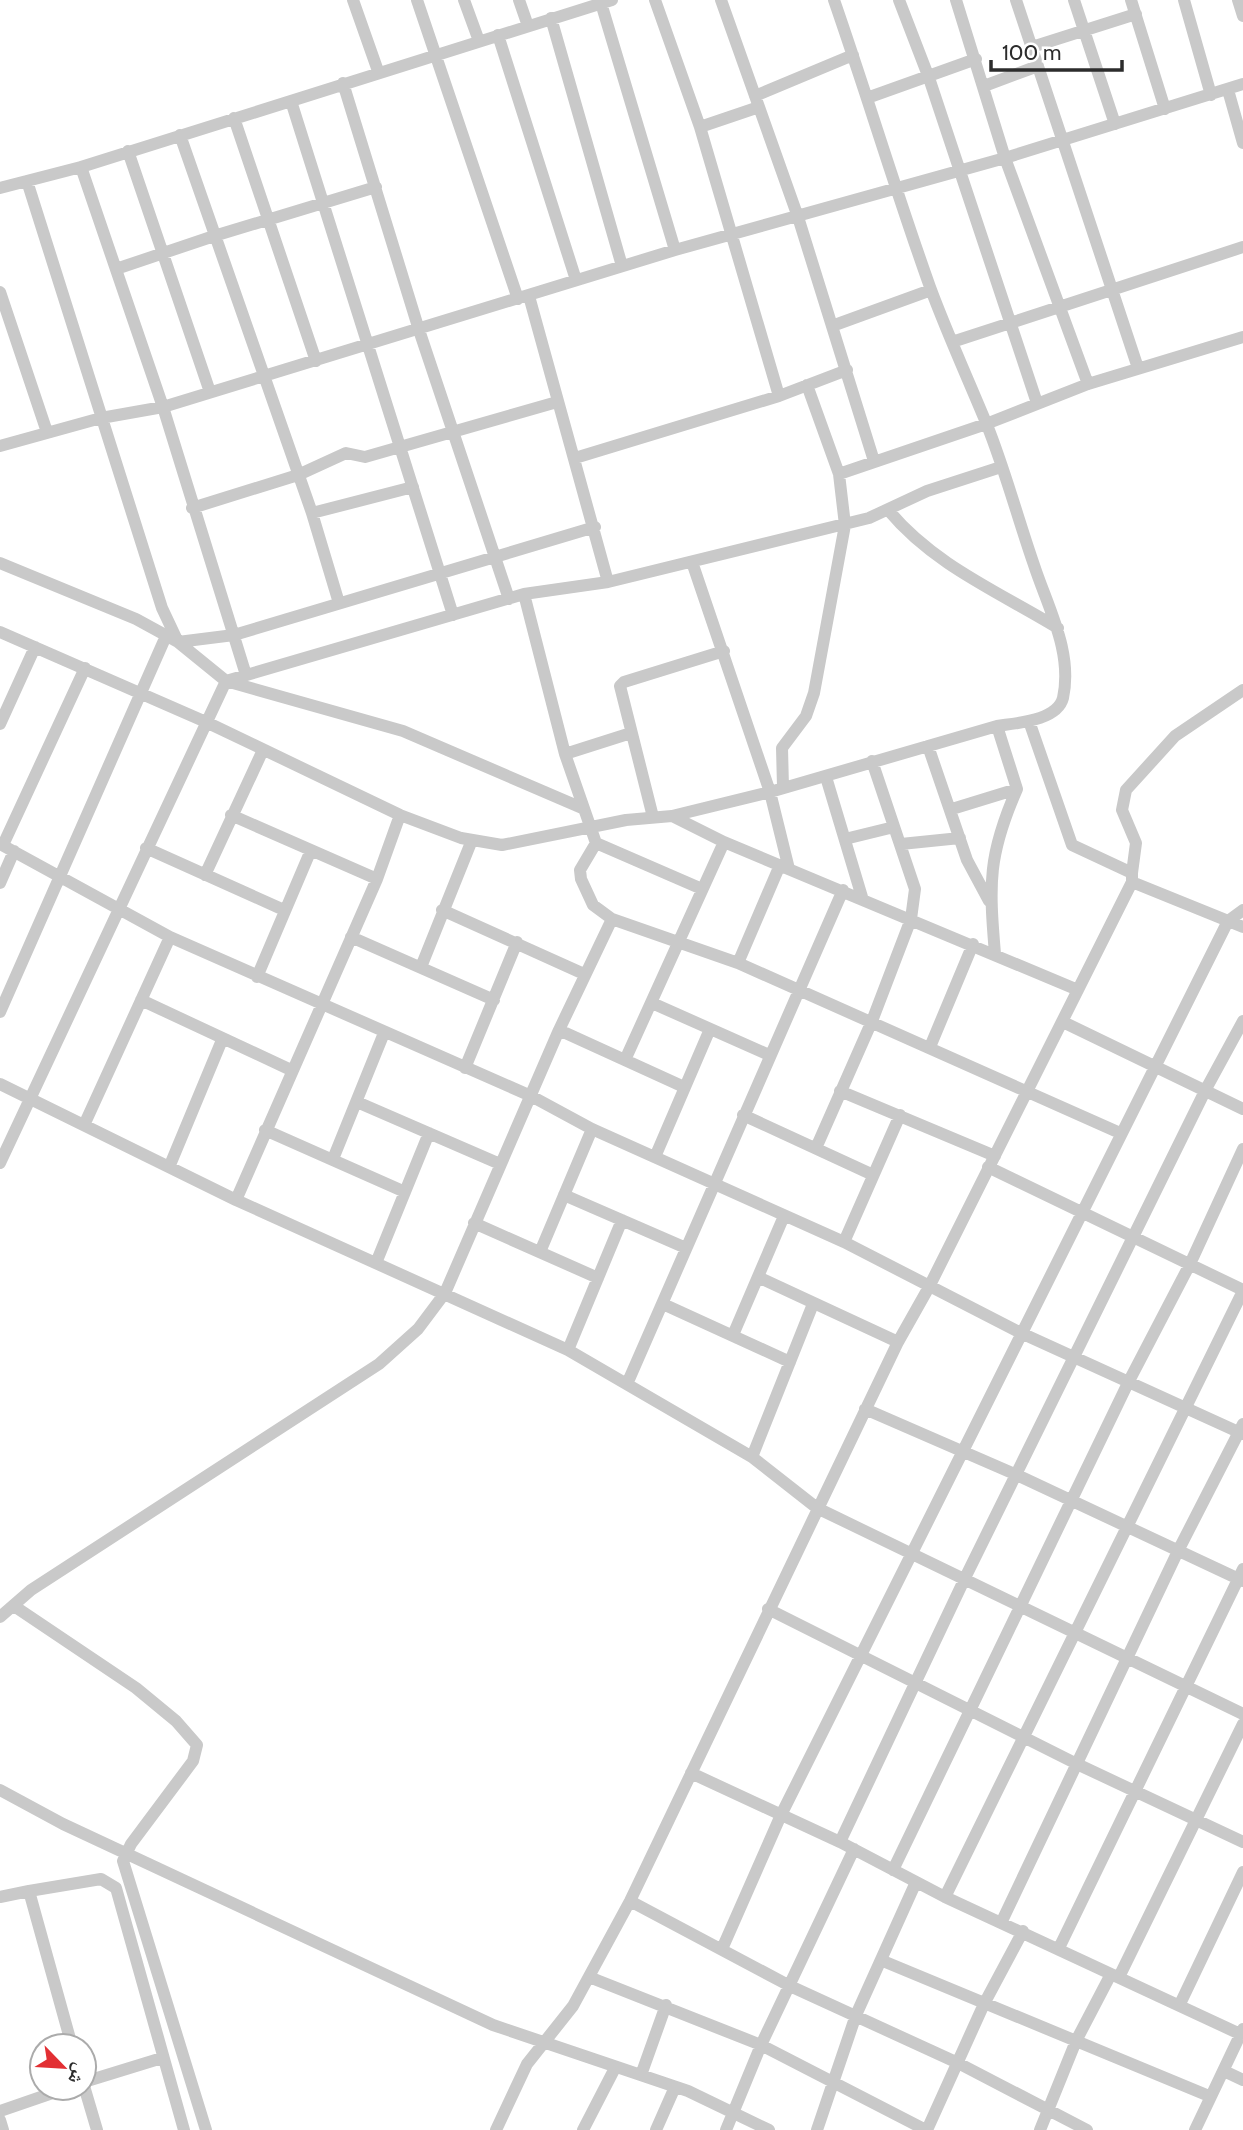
<svg xmlns="http://www.w3.org/2000/svg" width="1243" height="2130" viewBox="0 0 1243 2130" font-family="Cabin,'Noto Naskh Arabic',sans-serif">
	<style>
		.lines { fill: none; stroke-linecap: round; stroke-linejoin: round }
		.minor { stroke: #c9c9c9; stroke-width: 12 }
	</style>
	<rect width="100%" height="100%" fill="#fff"/>
	<g class="lines">
		<path class="minor" d="M 353,0 L 378,71
			M 417,0 L 518,299
			M 464,0 L 479,41
			M 519,0 L 528,26
			M 655,0 L 700,127 L 779,396
			M 721,0 L 798,217 L 874,461
			M 899,0 L 929,78 L 1037,403
			M 956,0 L 1005,158 L 1088,384
			M 1016,0 L 1138,368
			M 1074,0 L 1115,124
			M 1131,0 L 1165,109
			M 1184,0 L 1211,95
			M 1238,0 L 1243,16
			M 601,3 L 675,250
			M 551,18 L 622,266
			M 498,35 L 576,280
			M 1032,47 L 1136,14
			M 343,83 L 419,330 L 509,599
			M 984,86 L 1038,66
			M 1228,90 L 1243,143
			M 755,96 L 853,55
			M 867,98 L 976,59
			M 291,101 L 453,615
			M 234,118 L 316,361
			M 700,127 L 759,107
			M 180,135 L 312,513 L 339,603
			M 128,151 L 210,392
			M 81,167 L 163,407 L 246,675
			M 27,181 L 162,608 L 178,642 L 226,681 L 403,731 L 582,808
			M 0,188 L 81,167 L 612,0
			M 116,269 L 214,236 L 376,187
			M 0,292 L 47,432
			M 529,296 L 608,582
			M 832,326 L 931,290
			M 952,342 L 1243,247
			M 0,446 L 101,418 L 163,407 L 675,250 L 1005,158 L 1243,84
			M 575,458 L 779,396 L 847,370
			M 839,474 L 986,424 L 1088,384 L 1243,337
			M 192,508 L 298,475 L 346,453 L 365,457 L 557,402
			M 889,511 C 934,565 999,592 1058,628
			M 312,513 L 413,487
			M 692,562 L 770,792 L 789,869
			M 0,563 L 136,619 L 178,642 L 234,635 L 595,527
			M 524,594 L 565,754 L 596,843 L 580,870 L 581,879 L 593,905 L 612,919 L 738,963 L 1120,1133
			M 0,632 L 206,722 L 400,815 L 461,838 L 502,845 L 626,820 L 672,816 L 770,792 L 997,726 C 1016,723 1057,721 1063,698 C 1073,652 1048,608 1034,565 C 1018,519 1005,470 987,425 C 968,379 947,333 930,287 C 896,192 867,95 834,0
			M 0,724 L 35,647
			M 928,746 L 967,860 L 989,901
			M 565,754 L 631,733
			M 826,777 L 862,897
			M 783,787 L 782,748 L 806,716 L 814,693 L 845,525 L 839,474 L 807,385
			M 952,809 L 1017,789
			M 231,815 L 377,879
			M 672,816 L 724,842 L 1078,990
			M 653,817 L 620,686 L 624,682 L 724,651
			M 845,839 L 894,827
			M 596,843 L 702,889
			M 0,844 L 170,937 L 531,1096 L 592,1129 L 844,1242 L 1021,1333 L 1243,1434
			M 901,844 L 960,838
			M 3,845 L 85,668
			M 146,848 L 284,910
			M 1132,873 L 1136,843 L 1122,810 L 1126,790 L 1175,736 L 1243,690
			M 205,875 L 263,750
			M 1132,882 L 1243,927
			M 0,883 L 14,851
			M 442,910 L 584,974
			M 351,937 L 494,1000
			M 995,954 C 989,883 988,855 1017,789 L 997,726
			M 738,963 L 780,865
			M 421,967 L 472,840
			M 257,977 L 311,850
			M 141,1000 L 291,1070
			M 652,1003 L 769,1055
			M 0,1012 L 166,636
			M 1063,1022 L 1243,1109
			M 559,1030 L 684,1087
			M 930,1047 L 973,944
			M 625,1060 L 724,842
			M 465,1068 L 517,942
			M 0,1084 L 236,1200 L 568,1350 L 752,1457 L 817,1508 L 1243,1714
			M 840,1091 L 995,1156
			M 357,1102 L 500,1164
			M 743,1115 L 871,1174
			M 85,1123 L 170,937
			M 265,1130 L 405,1192
			M 816,1148 L 872,1021 L 911,919 L 915,889 L 872,761
			M 655,1157 L 710,1029
			M 333,1159 L 384,1033
			M 0,1163 L 226,681 L 524,594 L 608,582 L 869,518 L 927,491 L 1001,467
			M 170,1165 L 222,1040
			M 988,1167 L 1243,1290
			M 564,1195 L 686,1248
			M 236,1200 L 377,879 L 400,815
			M 474,1223 L 598,1278
			M 844,1242 L 900,1115
			M 540,1252 L 592,1129
			M 376,1263 L 429,1133
			M 758,1277 L 898,1342
			M 663,1304 L 790,1362
			M 733,1335 L 784,1216
			M 568,1350 L 622,1220
			M 627,1384 L 843,890
			M 865,1409 L 1017,1475 L 1243,1581
			M 752,1457 L 813,1304
			M 14,1606 L 136,1688 L 176,1721 L 197,1745 L 193,1761 L 131,1844 L 123,1861 L 206,2130
			M 768,1609 L 1077,1764 L 1243,1842
			M 0,1617 L 31,1590 L 379,1364 L 418,1329 L 445,1293 L 559,1030 L 612,919
			M 691,1773 L 840,1842 L 945,1897 L 1240,2034
			M 0,1790 L 63,1824 L 493,2025 L 688,2091 L 769,2130
			M 840,1842 L 965,1578 L 1206,1089 L 1243,1021
			M 893,1870 L 1128,1383 L 1190,1264 L 1243,1149
			M 29,1891 L 101,1879 L 116,1888 L 184,2130
			M 0,1897 L 29,1891 L 72,2046
			M 945,1897 L 1243,1291
			M 630,1901 L 790,1986 L 958,2063 L 1087,2130
			M 1002,1921 L 1178,1551 L 1243,1424
			M 1059,1948 L 1243,1569
			M 722,1949 L 781,1815 L 1228,921 L 1243,910
			M 883,1961 L 1209,2096
			M 589,1977 L 761,2045 L 926,2130
			M 1119,1977 L 1243,1724
			M 1180,2004 L 1243,1872
			M 1224,2071 L 1243,2080
			M 641,2075 L 666,2005
			M 84,2082 L 162,2058
			M 84,2086 L 97,2130
			M 0,2111 L 67,2088
			M 0,2120 L 3,2130
			M 496,2130 L 527,2064 L 573,2006 L 630,1901 L 898,1342 L 929,1287 L 1132,882 L 1132,873 L 1072,845 L 1029,721
			M 583,2130 L 615,2068
			M 656,2130 L 675,2087
			M 726,2130 L 761,2045 L 854,1849
			M 817,2130 L 856,2015 L 916,1882
			M 927,2130 L 984,2004 L 1023,1931
			M 1040,2130 L 1076,2041 L 1111,1974
			M 1195,2130 L 1243,2029"/>
	</g>
	<g transform="translate(63 2067) rotate(115)"><circle r="33" fill="#ffffff" stroke="#ababab" stroke-width="2"/>
	<path d="M0-5L12 26L0 18L-12 26Z" fill="#e22f33"/>
	<text y="-10" font-size="19" font-weight="bold" text-anchor="middle" fill="#2c2c2c">ش</text>
	</g>
	<path d="M991 60v10h131v-10" fill="none" stroke="#2c2c2c" stroke-width="3.5"/>
	<text x="1002" y="60" font-size="21" fill="#2c2c2c" stroke="#ffffff" stroke-width="5" paint-order="stroke">100 m</text>
</svg>
